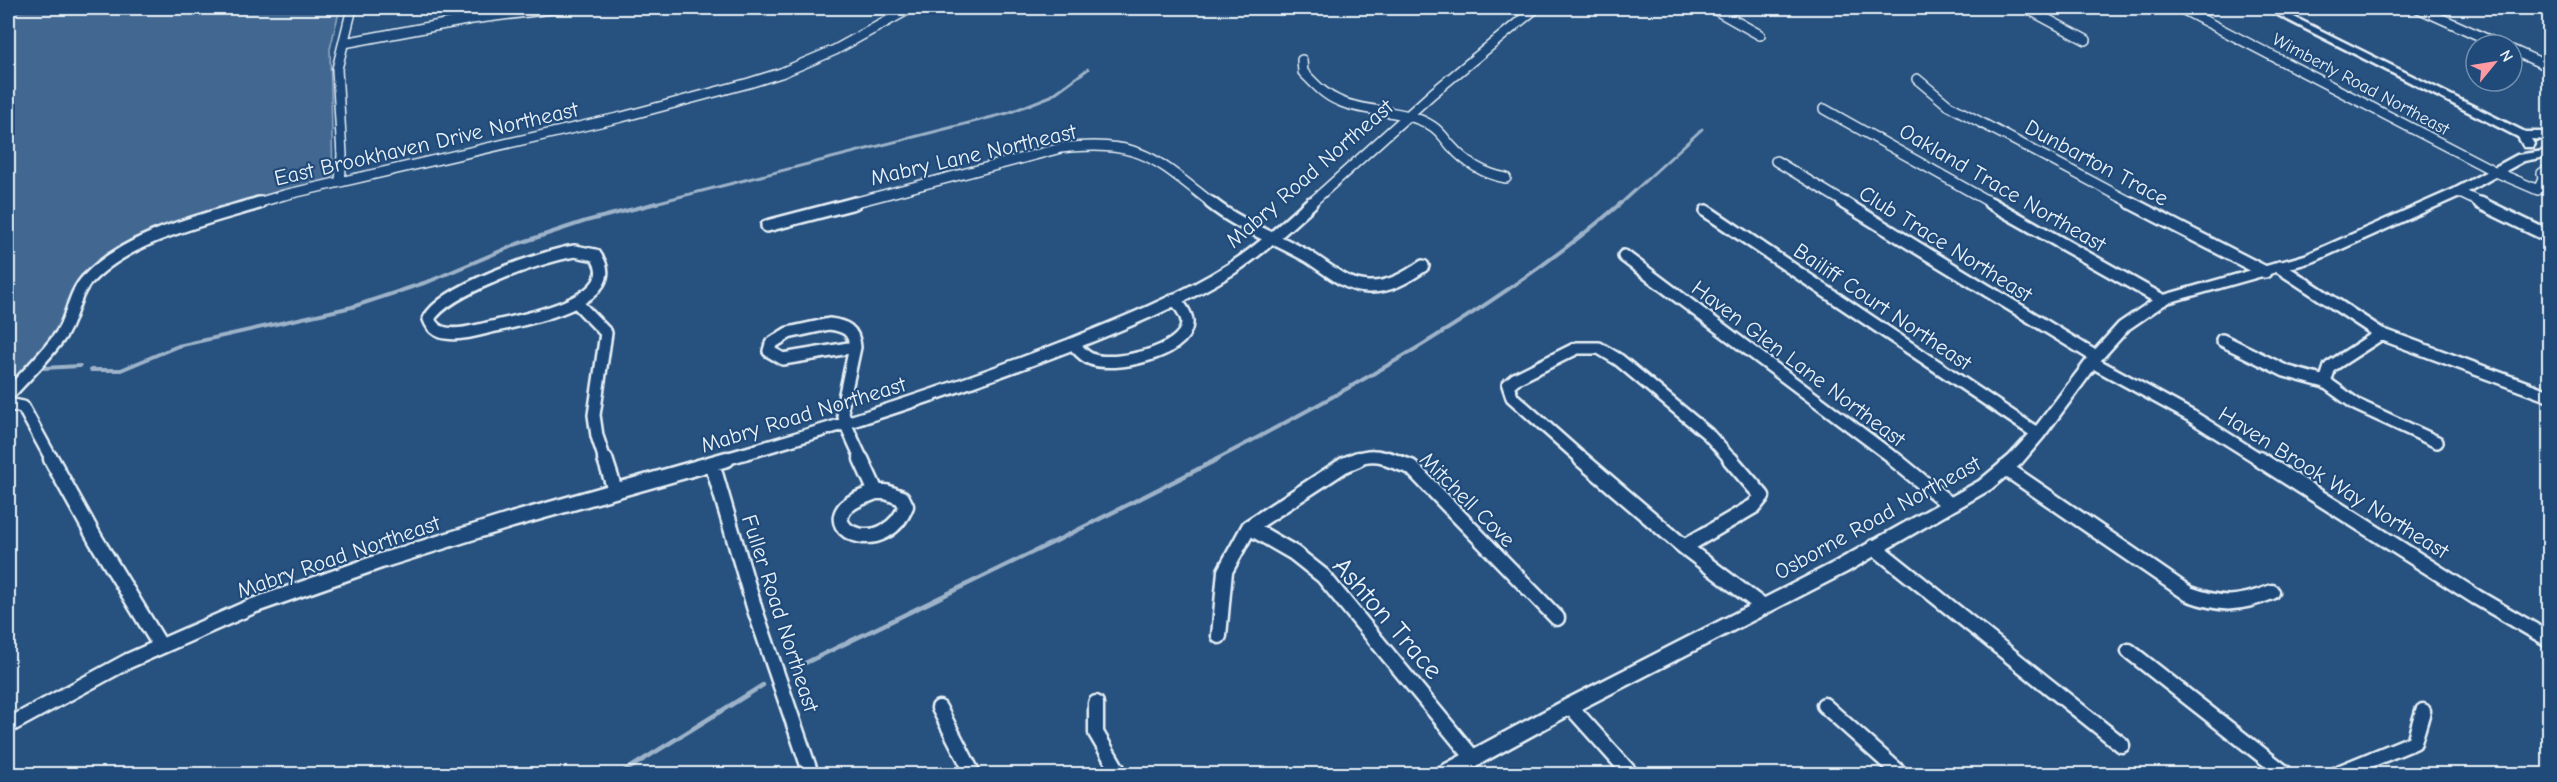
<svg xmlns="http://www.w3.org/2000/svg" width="2557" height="782" viewBox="0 0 2557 782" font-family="'Comic Neue',sans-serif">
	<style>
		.green { fill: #436891; stroke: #96acc4; stroke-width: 1.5 }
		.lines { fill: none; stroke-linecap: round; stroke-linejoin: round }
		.stream-far2 { stroke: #9db3c9; stroke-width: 3 }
		.stream-far1 { stroke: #9db3c9; stroke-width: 4 }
		.stream { stroke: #9db3c9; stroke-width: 4.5 }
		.minor-far2-casing { stroke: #e8f1f8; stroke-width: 12 }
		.minor-far1-casing { stroke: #e8f1f8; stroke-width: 16 }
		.minor-casing { stroke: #e8f1f8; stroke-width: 19 }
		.tertiary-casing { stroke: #e8f1f8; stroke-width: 5 }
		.minor-far2 { stroke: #1f4a7a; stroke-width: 9 }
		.minor-far1 { stroke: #1f4a7a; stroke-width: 11 }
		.minor { stroke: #1f4a7a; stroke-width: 14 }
		.tertiary { fill: #1f4a7a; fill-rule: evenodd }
		.labels { text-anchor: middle; stroke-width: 4.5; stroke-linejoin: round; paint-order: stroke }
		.far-street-label { font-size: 18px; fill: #e8f1f8; stroke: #1f4a7a }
		.street-label { font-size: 22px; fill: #e8f1f8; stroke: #1f4a7a }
		.near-street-label { font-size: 27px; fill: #e8f1f8; stroke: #1f4a7a }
	</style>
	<rect width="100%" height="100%" fill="#27517f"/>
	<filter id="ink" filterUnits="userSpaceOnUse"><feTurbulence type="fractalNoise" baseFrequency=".0167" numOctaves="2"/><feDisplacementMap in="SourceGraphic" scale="12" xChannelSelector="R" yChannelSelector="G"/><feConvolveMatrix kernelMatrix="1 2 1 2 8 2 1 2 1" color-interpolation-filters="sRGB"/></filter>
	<g filter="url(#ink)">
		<path class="green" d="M 8,8 L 340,8 L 330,49 L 333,179 L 127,246 L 81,275 L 56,337 L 8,399 Z"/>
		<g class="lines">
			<path class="stream-far2" d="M 8,12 L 38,8
				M 651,204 L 1008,113 L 1051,96 L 1088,69
				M 1620,204 L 1702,129"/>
			<path class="stream-far1" d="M 44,368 L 80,366
				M 91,370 L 121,370 L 178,346 L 352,307 L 430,281 L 517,244 L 586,221 L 657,203
				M 8,372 L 13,370
				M 1215,460 C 1356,386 1500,307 1621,203"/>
			<path class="stream" d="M 795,668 L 1056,541 L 1218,459
				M 620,774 L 763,685"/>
			<g class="minor-far2-casing">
				<path id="minor-far2" d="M 1712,8 L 1760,35
					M 2026,8 L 2086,40
					M 2180,8 L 2496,172 L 2538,190 L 2543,179 L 2542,173 L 2550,168
					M 2418,8 L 2500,45
					M 2538,8 L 2550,13
					M 344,43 L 472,19 L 559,8
					M 2512,50 L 2550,67
					M 1302,60 L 1303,72 C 1314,83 1324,95 1339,101 C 1368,114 1404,108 1432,126 C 1440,131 1445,139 1451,146 C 1466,163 1484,174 1506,178
					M 1917,79 L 1948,105 L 2134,204
					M 1824,109 L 1993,204
					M 1776,161 L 1847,204
					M 340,182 L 342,155 L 337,69 L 352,8
					M 2458,192 L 2483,204
					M 254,204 L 284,195 L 622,117 L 749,83 L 781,73 L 835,50 L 911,8
					M 849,204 L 1061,148 C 1141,140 1153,157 1213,204
					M 1310,204 L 1433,93 L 1536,8"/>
			</g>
			<g class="minor-far1-casing">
				<path id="minor-far1" d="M 1211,203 C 1240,226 1275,238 1307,256 C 1327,268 1344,286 1368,287 C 1389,288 1407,277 1423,266
					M 1844,203 L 2096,357
					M 1990,203 L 2162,300
					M 2131,203 L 2265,272
					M 2480,203 L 2550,237
					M 1706,211 L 2038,434
					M 767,226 L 855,203
					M 575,251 L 595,255 C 629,300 523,320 496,326 C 481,329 461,336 446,333 C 437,332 432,327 429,319 C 444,290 542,256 575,251 Z
					M 1624,256 L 1896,460
					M 2279,267 L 2381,334 L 2549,396
					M 576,302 L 606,333 L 594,415 L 597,436 L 605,460
					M 829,324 C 845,326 854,330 855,347 L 783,359 L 769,351 L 771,344 L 788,333 Z
					M 2381,334 L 2330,367 L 2325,382 L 2357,405 L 2437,442
					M 2222,340 L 2285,371 L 2325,382
					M 1073,344 C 1078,349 1083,356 1091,359 C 1113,368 1185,353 1187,324 C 1188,315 1180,306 1175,299
					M 855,347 L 842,408 L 846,425 L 862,460
					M 2094,363 L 2191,416 L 2261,460
					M 8,395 C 25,376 45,357 60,336 C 72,320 73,293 88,279 C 129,236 203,220 259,203
					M 8,404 L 23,407 L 52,460
					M 722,460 C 839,427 954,390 1067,346 C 1122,324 1180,301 1231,269 C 1260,250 1286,226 1311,203
					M 1354,460 C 1368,454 1379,455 1392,460
					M 1583,460 L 1512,397 L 1508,385 L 1515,379 L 1577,348 L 1599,348 L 1619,360 L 1708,434 L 1731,460"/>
			</g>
			<g class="minor-casing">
				<path id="minor" d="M 51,459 L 96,540 L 160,645
					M 605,459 L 615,490
					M 861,459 L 876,492
					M 1388,459 L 1411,467 L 1557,618
					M 1581,459 L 1684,547 L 1754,506 L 1762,496 L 1730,459
					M 1894,459 L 1949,504
					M 2259,459 L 2476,597 L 2550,640
					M 712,463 L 755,610 L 811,774
					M 2005,468 L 2189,594 C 2222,606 2239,605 2272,592
					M 876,492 L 886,492 L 902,498 L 906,506 C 886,557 822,533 846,507 C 854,499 866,496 876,492 Z
					M 1249,527 L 1294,553 L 1323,576 L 1474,759
					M 1684,547 L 1762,606
					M 1874,547 L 2122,745
					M 1219,636 L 1225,571 L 1249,527 L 1344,465 L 1358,459
					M 2129,651 L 2286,774
					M 1096,703 L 1096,733 L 1120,774
					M 1824,705 L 1901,774
					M 1570,706 L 1631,774
					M 939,708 L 973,774
					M 8,726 L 128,661 L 253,606 L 381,561 L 512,520 L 727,459
					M 2336,774 L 2414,742 L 2423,711"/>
			</g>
			<g class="tertiary-casing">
				<path id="tertiary" d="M 2264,8 L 2276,8 L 2525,132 L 2550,132 L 2550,140 L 2531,139 L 2534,144 L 2532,147 L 2524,147 L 2518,137 Z
					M 2550,150 L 2550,156 L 2524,161 L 2462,195 L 2315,261 L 2167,303 L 2129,329 L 2101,360 L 2043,438 L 2021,464 L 1991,489 L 1847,572 L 1577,711 L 1462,774 L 1435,774 L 1438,768 L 1563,701 L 1835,562 L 1979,481 L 2009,456 L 2033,430 L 2091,354 L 2119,323 L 2157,297 L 2305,255 L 2454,189 L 2517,155 Z"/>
			</g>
			<use href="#minor-far2" class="minor-far2"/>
			<use href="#minor-far1" class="minor-far1"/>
			<use href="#minor" class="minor"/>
			<use href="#tertiary" class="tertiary"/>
		</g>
	</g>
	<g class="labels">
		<g class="far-street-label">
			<text transform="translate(2361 84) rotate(28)" y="6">Wimberly Road Northeast</text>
		</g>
		<g class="street-label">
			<text transform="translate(426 143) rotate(-13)" y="8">East Brookhaven Drive Northeast</text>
			<text transform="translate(973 154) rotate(-13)" y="8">Mabry Lane Northeast</text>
			<text transform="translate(2097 162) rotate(28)" y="8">Dunbarton Trace</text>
			<text transform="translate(1309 173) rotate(-41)" y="8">Mabry Road Northeast</text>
			<text transform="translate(2003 187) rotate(30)" y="8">Oakland Trace Northeast</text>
			<text transform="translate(1946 243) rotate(32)" y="8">Club Trace Northeast</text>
			<text transform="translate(1883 306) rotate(34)" y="8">Bailiff Court Northeast</text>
			<text transform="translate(1799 363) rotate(37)" y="8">Haven Glen Lane Northeast</text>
			<text transform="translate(803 414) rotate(-17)" y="8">Mabry Road Northeast</text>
			<text transform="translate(2334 482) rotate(32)" y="8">Haven Brook Way Northeast</text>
			<text transform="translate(1468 499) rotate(45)" y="8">Mitchell Cove</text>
			<text transform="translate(1877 517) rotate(-29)" y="8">Osborne Road Northeast</text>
			<text transform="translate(338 556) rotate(-19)" y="8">Mabry Road Northeast</text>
			<text transform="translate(781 613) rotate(72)" y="8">Fuller Road Northeast</text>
		</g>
		<g class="near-street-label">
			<text transform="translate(1388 618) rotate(49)" y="9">Ashton Trace</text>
		</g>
	</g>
	<rect width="2557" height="782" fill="none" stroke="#1f4a7a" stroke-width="30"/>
	<rect x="15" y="15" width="2527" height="752" fill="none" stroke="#e8f1f8" stroke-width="2" filter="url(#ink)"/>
	<g transform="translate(2494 63) rotate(60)"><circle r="28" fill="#1f4a7a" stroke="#6f8dac" stroke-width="1.5"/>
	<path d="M0-4.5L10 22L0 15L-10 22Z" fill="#ff9aa2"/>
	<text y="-9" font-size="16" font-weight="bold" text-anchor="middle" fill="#e8f1f8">N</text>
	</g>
</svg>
